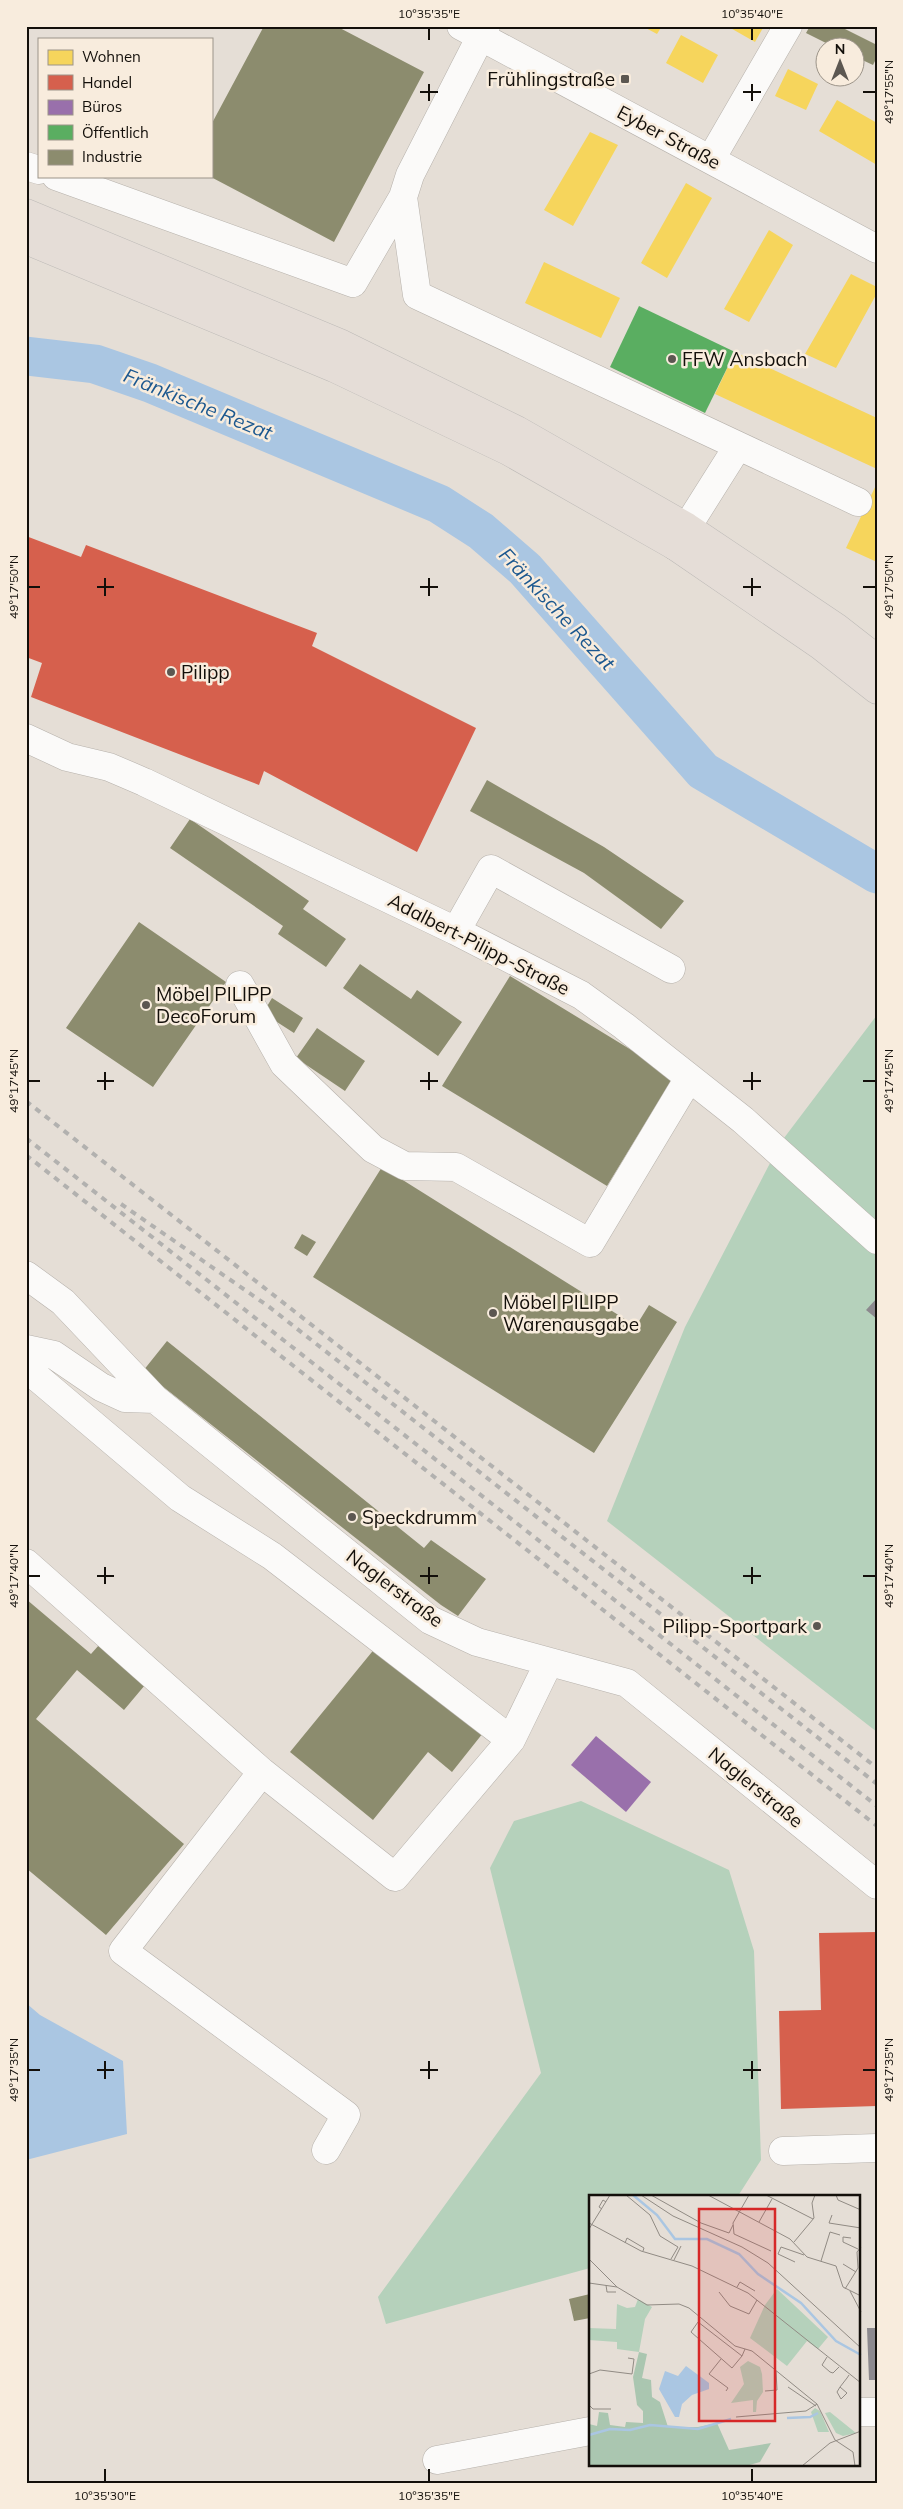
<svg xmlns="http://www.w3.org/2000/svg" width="903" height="2509" viewBox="0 0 903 2509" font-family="Mulish,sans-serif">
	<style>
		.green { fill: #b5d1bb }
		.water { fill: #aac6e2 }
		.homes { fill: #f6d55c }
		.shops { fill: #d6604d }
		.offices { fill: #9970ab }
		.public { fill: #5aae61 }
		.industry { fill: #8c8c6e }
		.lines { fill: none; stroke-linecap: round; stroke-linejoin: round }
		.river { stroke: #aac6e2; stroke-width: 39 }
		.building { fill: #8c898e }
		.minor-casing { stroke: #b6b1ab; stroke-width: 29 }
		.major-casing { stroke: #bdbab7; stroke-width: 29 }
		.minor { stroke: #fbfaf9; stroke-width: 28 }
		.major { stroke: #e5ddd7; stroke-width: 28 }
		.rail { stroke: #b2b1af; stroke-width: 4; stroke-dasharray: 6 6; stroke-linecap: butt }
		.ticks { fill: none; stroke: #130f0a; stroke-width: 2 }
		.poi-dot { fill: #5c5751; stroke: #f8ecdd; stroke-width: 2 }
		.labels { text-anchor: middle; stroke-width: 5; stroke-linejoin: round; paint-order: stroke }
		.poi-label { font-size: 19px; fill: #130f0a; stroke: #f8ecdd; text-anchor: start }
		.street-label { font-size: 19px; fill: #130f0a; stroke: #f8ecdd }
		.water-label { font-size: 20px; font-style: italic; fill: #1c588f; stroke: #f8ecdd }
		.inset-river { fill: none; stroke: #aac6e2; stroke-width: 2.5 }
		.inset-road { fill: none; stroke: #918b84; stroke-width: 1 }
		.view { fill: #d62828; fill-opacity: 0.15; stroke: #d62828; stroke-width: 2.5 }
		.inset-edge { fill: none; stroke: #130f0a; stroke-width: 2.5 }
		.neatline { fill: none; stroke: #130f0a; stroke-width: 2 }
		.ticks-label { font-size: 12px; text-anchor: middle; fill: #130f0a }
	</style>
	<rect width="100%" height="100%" fill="#e5ded6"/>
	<path class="green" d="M 877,1015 L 877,1732 L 607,1521 L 685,1327 L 781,1142 Z
		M 581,1801 L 729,1870 L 754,1951 L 761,2160 L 738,2196 L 590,2196 L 590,2268 L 386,2324 L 378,2297 L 541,2073 L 490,1868 L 514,1821 Z"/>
	<path class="water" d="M 26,2003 L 40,2015 L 123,2061 L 127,2134 L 26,2160 Z"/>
	<path class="homes" d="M 642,26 L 662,26 L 657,34 Z
		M 727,26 L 764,26 L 755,42 Z
		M 681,35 L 718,55 L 703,83 L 666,63 Z
		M 788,69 L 818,84 L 806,110 L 775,96 Z
		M 837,100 L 877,123 L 877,165 L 819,131 Z
		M 590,132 L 618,145 L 573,226 L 544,210 Z
		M 686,183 L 712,198 L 667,278 L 641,263 Z
		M 769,230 L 793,245 L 749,322 L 724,309 Z
		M 544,262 L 620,298 L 601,338 L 525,303 Z
		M 851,274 L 877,287 L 877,293 L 836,368 L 805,354 Z
		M 735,352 L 877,418 L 877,469 L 715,394 Z
		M 877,483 L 877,562 L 846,548 Z"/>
	<path class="shops" d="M 26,536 L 81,557 L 86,545 L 317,633 L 312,646 L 476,728 L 417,852 L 264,771 L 259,785 L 31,697 L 42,663 L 26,657 Z
		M 877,1932 L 877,2106 L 781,2109 L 779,2011 L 821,2010 L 819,1933 Z"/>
	<path class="offices" d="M 596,1736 L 651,1782 L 626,1812 L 571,1765 Z"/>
	<path class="public" d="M 639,306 L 735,352 L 705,413 L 610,367 Z"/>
	<path class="industry" d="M 264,26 L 336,26 L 424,72 L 334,242 L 209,176 L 211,176 L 211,125 Z
		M 810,26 L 839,26 L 877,45 L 877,57 L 873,65 L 856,57 L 856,48 L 836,48 L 806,33 Z
		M 487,780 L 604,847 L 684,901 L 661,929 L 584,873 L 470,811 Z
		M 190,819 L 309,901 L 303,909 L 346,939 L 326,967 L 278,934 L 283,926 L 170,848 Z
		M 139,922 L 226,982 L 153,1087 L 66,1028 Z
		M 360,964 L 411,999 L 417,990 L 462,1022 L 438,1056 L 343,988 Z
		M 510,976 L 674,1076 L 607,1186 L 442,1086 Z
		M 272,998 L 303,1018 L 294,1033 L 263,1013 Z
		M 317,1028 L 365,1061 L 345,1091 L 296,1058 Z
		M 382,1167 L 636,1326 L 649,1305 L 677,1322 L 594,1453 L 313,1277 Z
		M 302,1234 L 316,1242 L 307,1256 L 294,1248 Z
		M 167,1341 L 424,1548 L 431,1540 L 486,1579 L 458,1616 L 441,1605 L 143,1371 Z
		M 26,1599 L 91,1654 L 99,1645 L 145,1685 L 124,1710 L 77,1670 L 36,1719 L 184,1844 L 106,1935 L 26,1868 Z
		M 376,1647 L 483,1733 L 452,1772 L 428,1752 L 373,1820 L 290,1752 Z
		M 590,2294 L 590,2318 L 574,2321 L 569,2299 Z"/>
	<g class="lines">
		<path class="river" d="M 26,356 L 95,364 L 150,383 L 439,504 L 481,531 L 525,569 L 703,771 L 877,874"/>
	</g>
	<path class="building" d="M 877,1298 L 877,1319 L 866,1310 Z
		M 867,2328 L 877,2328 L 877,2380 L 869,2380 Z"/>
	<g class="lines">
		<g class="minor-casing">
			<path id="minor" d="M 461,26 L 877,249
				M 486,26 L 410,175 L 403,197 L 417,295 L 858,502
				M 711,159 L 788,26
				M 26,166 L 39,170
				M 56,176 L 353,283 L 403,197
				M 675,546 L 738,446
				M 26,738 L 67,757 L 109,767 L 144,782 L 456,931 L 581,995 L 624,1026 L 743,1120 L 877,1240
				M 456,931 L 491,869 L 671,969
				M 240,985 L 284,1064 L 373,1149 L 405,1166 L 456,1167 L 590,1243 L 689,1078
				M 26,1275 L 63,1302 L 155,1399 L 430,1620 L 477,1642 L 627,1683 L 877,1885
				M 26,1349 L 54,1355 L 101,1387 L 125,1398 L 155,1399
				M 26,1368 L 180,1498 L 272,1556 L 511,1740
				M 26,1563 L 262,1772 L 395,1877 L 511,1740 L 549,1662
				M 262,1772 L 123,1951 L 346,2115 L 326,2150
				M 783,2151 L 877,2148
				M 859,2412 L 877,2412
				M 437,2460 L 590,2431"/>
		</g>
		<g class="major-casing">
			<path id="major" d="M 26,213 L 342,344 L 517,430 L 687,527 L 836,627 L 877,659
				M 26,240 L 334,368 L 508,451 L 675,546 L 821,646 L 877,690"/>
		</g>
		<use href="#minor" class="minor"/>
		<use href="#major" class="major"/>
		<path class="rail" d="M 26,1101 L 877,1768
			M 26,1138 L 877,1806
			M 26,1155 L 877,1826
			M 121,1204 L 268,1306 L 877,1784"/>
	</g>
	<path class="ticks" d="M 429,28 L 429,40M 752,28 L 752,40M 429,84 L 429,101M 752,84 L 752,101M 420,92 L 438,92M 743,92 L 761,92M 863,92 L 876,92M 105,578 L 105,596M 429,578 L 429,596M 752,578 L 752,596M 28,587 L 40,587M 97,587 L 114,587M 420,587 L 438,587M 743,587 L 761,587M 863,587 L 876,587M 105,1072 L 105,1090M 429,1072 L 429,1090M 752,1072 L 752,1090M 28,1081 L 40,1081M 97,1081 L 114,1081M 420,1081 L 438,1081M 743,1081 L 761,1081M 863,1081 L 876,1081M 105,1567 L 105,1584M 429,1567 L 429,1584M 752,1567 L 752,1584M 28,1576 L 40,1576M 97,1576 L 114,1576M 420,1576 L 438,1576M 743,1576 L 761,1576M 863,1576 L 876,1576M 105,2061 L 105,2079M 429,2061 L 429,2079M 752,2061 L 752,2079M 28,2070 L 40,2070M 97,2070 L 114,2070M 420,2070 L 438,2070M 743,2070 L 761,2070M 863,2070 L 876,2070M 105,2469 L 105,2482M 429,2469 L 429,2482M 752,2469 L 752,2482"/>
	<g class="poi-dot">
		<rect x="620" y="74" width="10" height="10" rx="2.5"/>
		<circle cx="672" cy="359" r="5"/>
		<circle cx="171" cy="672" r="5"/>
		<circle cx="146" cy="1005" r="5"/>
		<circle cx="493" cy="1313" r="5"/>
		<circle cx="352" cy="1517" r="5"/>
		<circle cx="817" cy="1626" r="5"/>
	</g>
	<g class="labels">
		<g class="poi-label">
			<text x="615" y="86" text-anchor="end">Frühlingstraße</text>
			<text x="682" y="366">FFW Ansbach</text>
			<text x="181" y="679">Pilipp</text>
			<text x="156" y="1001">Möbel PILIPP<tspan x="156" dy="22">DecoForum</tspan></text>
			<text x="503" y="1309">Möbel PILIPP<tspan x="503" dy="22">Warenausgabe</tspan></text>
			<text x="362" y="1524">Speckdrumm</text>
			<text x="807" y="1633" text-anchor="end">Pilipp-Sportpark</text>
		</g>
		<g class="street-label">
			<text transform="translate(669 137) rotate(28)" y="7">Eyber Straße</text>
			<text transform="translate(479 944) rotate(27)" y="7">Adalbert-Pilipp-Straße</text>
			<text transform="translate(395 1588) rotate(37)" y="7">Naglerstraße</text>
			<text transform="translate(756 1787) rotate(39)" y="7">Naglerstraße</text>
		</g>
		<g class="water-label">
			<text transform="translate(198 404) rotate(22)" y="7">Fränkische Rezat</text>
			<text transform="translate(557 609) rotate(47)" y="7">Fränkische Rezat</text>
		</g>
	</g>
	<g transform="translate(589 2195)">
		<rect width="271" height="271" fill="#e5ded6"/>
		<path d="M 188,94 L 239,142 L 229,154 L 218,146 L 198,171 L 161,143 L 176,110 ZM 49,104 L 63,112 L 56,124 L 50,157 L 28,154 L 28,147 L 0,145 L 0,133 L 27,134 L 28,109 L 38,113 L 46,112 ZM 159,166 L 171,172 L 173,179 L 174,197 L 168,206 L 167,217 L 164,217 L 164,205 L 142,208 L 155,189 L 151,172 ZM 226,213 L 231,216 L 240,237 L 229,237 L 222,217 ZM 241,217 L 267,238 L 254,241 L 247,238 L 236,218 Z" fill="#b5d1bb"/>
		<path d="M 50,157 L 58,159 L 53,183 L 62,185 L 63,202 L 71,207 L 79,232 L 109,232 L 128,228 L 140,255 L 182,248 L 171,267 L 157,271 L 0,271 L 0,229 L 8,231 L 10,217 L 19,218 L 21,230 L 36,232 L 37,227 L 54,228 L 54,216 L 48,210 L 44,182 Z" fill="#aac6b0"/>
		<path d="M 97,171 L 120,188 L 120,194 L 103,200 L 93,209 L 90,222 L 86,222 L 70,194 L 76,176 L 89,181 Z" fill="#aac6e2"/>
		<path class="inset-river" d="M 44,0 L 68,20 L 86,44 L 118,44 L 150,59 L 169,79 L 212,108 L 247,146 L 272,160M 198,223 L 221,222 L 229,218M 0,240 L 21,234 L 41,235 L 61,230 L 109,234 L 142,224"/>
		<path class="inset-road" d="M 37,0 L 61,20 L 71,41 L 89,52 L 82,64M 52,0 L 84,21 L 153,52 L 179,68 L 272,153M 62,0 L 112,28 L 140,38 L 144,30M 119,0 L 201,44 L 218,62 L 247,71 L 254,92 L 272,101M 160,0 L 144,28 L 145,39 L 182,56M 177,0 L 224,24M 247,0 L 249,5 L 272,15M 13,14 L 10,12 L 14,5 L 17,7M 243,20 L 240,28 L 272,33M 170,27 L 183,4M 0,28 L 52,56 L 103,71 L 159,98 L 272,188M 0,34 L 21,0M 262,43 L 254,42 L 254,47 L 269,54M 205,47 L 225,23 L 223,8 L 226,0M 36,48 L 38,43 L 55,53 L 54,56M 0,64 L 28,92 L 58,110 L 90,109 L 100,113 L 146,151 L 163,156 L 228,209 L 246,245 L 264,257 L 266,271M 85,65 L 92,51M 232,66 L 241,37 L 251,40M 206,67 L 189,59 L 192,52 L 215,60M 254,69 L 267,77M 0,88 L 28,92M 17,90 L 18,97 L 27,97M 148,92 L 151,87 L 166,96M 256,94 L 269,73 L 268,57 L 272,52M 261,96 L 272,117M 130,97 L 141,111 L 160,119 L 168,105M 153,161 L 109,127 L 102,137 L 143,173 L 153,161 L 156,154M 238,162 L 233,170 L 241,177 L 244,178 L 250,172M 132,164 L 120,179 L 139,193 L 137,196M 0,179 L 11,175 L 43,179 L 45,164 L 39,163M 199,192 L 227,211M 251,192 L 258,198 L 252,204 L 248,197 L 251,192 L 258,183 L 260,180M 176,196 L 188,195 L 187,176M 0,210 L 4,214 L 22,214M 147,222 L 217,216 L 228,209M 213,271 L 241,248 L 272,236"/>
		<path class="view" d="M 110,14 L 186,14 L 186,226 L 110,226 Z"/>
		<rect width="271" height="271" class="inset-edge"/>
	</g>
	<rect width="903" height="2509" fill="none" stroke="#f8ecdd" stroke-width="55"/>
	<rect x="38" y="38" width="175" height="140" fill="#f8ecdd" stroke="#9c9489"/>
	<rect x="48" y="50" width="25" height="15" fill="#f6d55c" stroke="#9c9489"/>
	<text x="82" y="62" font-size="15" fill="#130f0a">Wohnen</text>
	<rect x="48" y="75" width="25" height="15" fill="#d6604d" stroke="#9c9489"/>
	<text x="82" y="88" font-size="15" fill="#130f0a">Handel</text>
	<rect x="48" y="100" width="25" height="15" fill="#9970ab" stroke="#9c9489"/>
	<text x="82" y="112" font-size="15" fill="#130f0a">Büros</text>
	<rect x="48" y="125" width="25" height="15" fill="#5aae61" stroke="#9c9489"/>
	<text x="82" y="138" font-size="15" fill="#130f0a">Öffentlich</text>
	<rect x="48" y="150" width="25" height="15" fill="#8c8c6e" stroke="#9c9489"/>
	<text x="82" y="162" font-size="15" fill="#130f0a">Industrie</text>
	<g transform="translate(840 62)"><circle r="24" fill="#f8ecdd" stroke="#9c9489"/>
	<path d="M0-4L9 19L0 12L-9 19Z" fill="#5c5751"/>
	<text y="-8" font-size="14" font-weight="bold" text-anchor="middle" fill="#130f0a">N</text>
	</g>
	<rect x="28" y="28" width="848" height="2454" class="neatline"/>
	<g class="ticks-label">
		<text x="429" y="18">10°35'35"E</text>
		<text x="752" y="18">10°35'40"E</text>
		<text transform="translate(889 92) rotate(-90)" y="4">49°17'55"N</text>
		<text transform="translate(14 587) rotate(-90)" y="4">49°17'50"N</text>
		<text transform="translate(889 587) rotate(-90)" y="4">49°17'50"N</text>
		<text transform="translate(14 1081) rotate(-90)" y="4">49°17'45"N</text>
		<text transform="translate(889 1081) rotate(-90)" y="4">49°17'45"N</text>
		<text transform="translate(14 1576) rotate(-90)" y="4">49°17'40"N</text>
		<text transform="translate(889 1576) rotate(-90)" y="4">49°17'40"N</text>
		<text transform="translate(14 2070) rotate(-90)" y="4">49°17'35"N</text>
		<text transform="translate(889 2070) rotate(-90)" y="4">49°17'35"N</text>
		<text x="105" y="2500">10°35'30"E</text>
		<text x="429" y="2500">10°35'35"E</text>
		<text x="752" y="2500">10°35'40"E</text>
	</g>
</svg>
